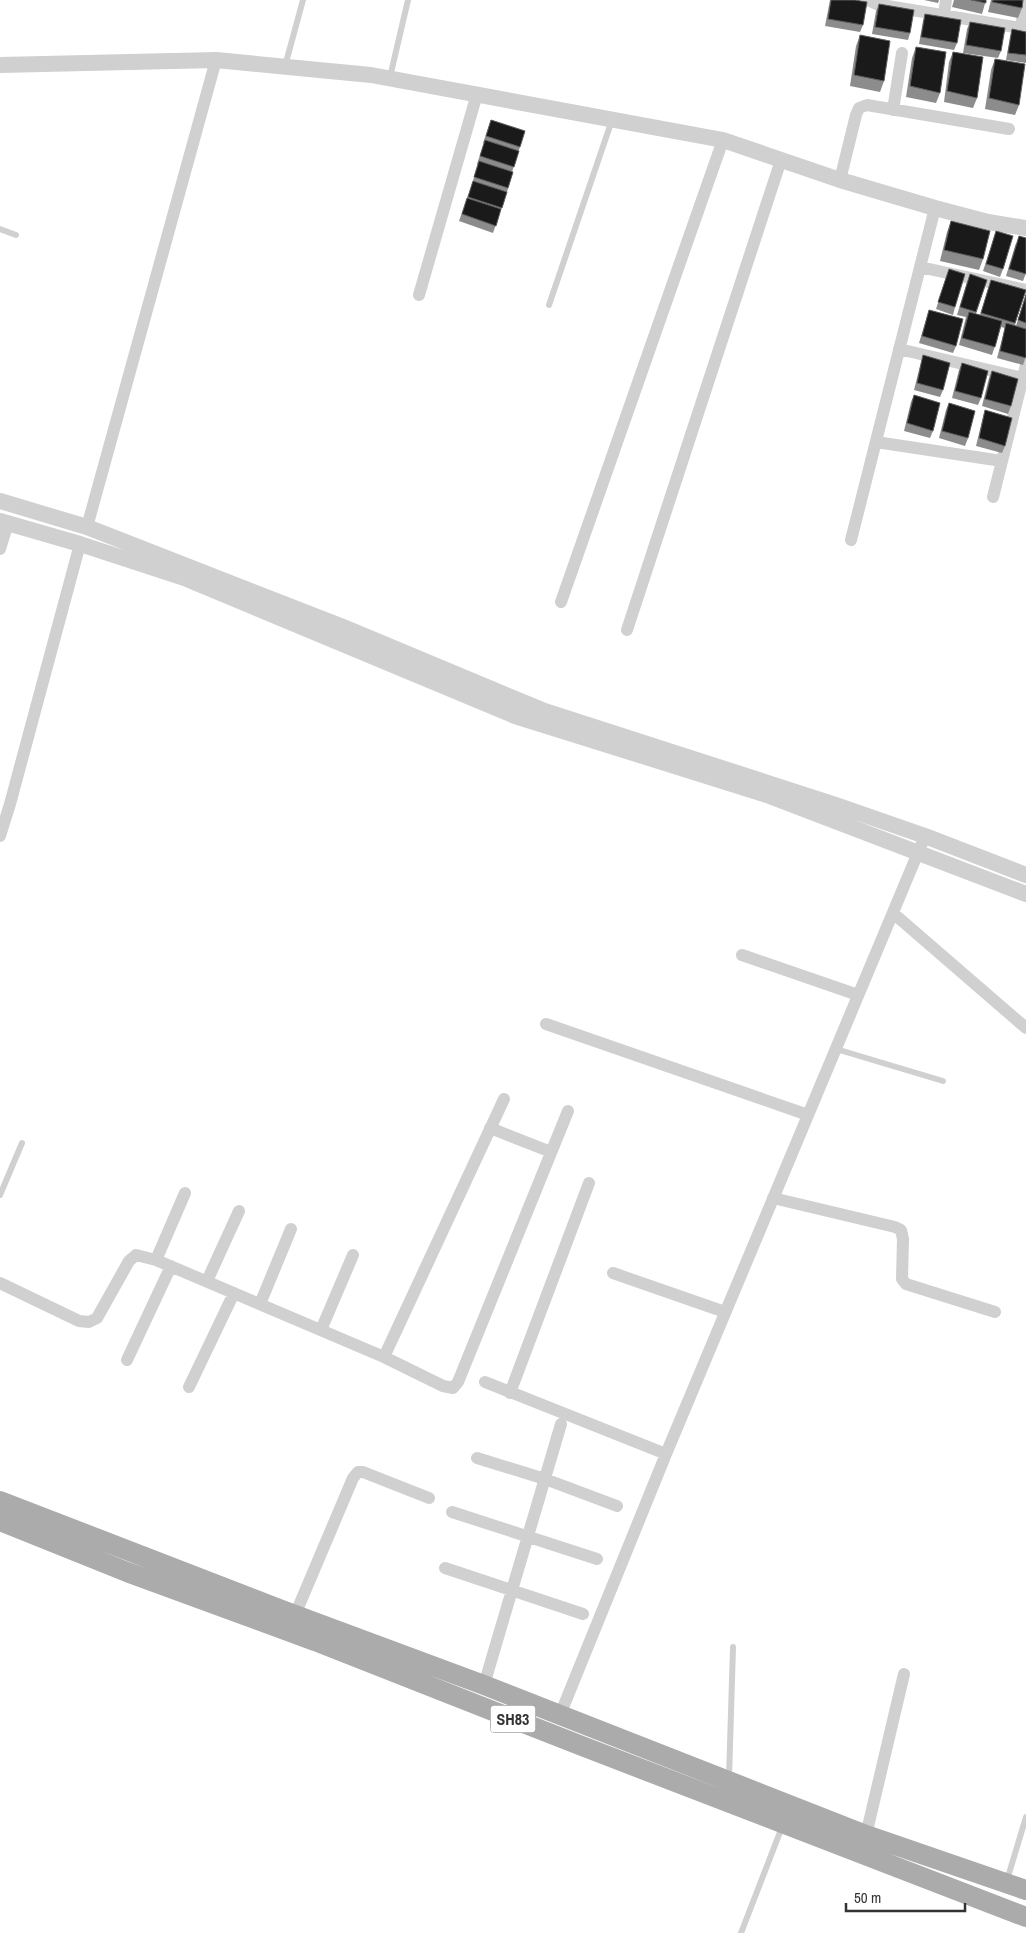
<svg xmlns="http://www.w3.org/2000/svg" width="1026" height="1933" viewBox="0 0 1026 1933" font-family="'Archivo Narrow',sans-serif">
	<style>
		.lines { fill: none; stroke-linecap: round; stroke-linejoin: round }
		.service { stroke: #d0d0d0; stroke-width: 6 }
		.minor { stroke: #d0d0d0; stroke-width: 12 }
		.tertiary { stroke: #d0d0d0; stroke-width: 16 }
		.primary { stroke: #ababab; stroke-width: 20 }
		.wall { fill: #8c8c8c }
		.building { fill: #1a1a1a; stroke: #5f5f5f }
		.labels { text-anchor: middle; stroke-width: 5; stroke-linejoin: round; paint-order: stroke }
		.shield { fill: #fff; stroke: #707070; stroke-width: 1 }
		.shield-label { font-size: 16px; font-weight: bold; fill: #333 }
	</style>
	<rect width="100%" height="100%" fill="#fff"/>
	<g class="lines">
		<path class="service" d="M 285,66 L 303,0
			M 390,77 L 408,0
			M 0,229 L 16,235
			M 549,305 L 612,120
			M 836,1049 L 943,1081
			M 0,1195 L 22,1143
			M 729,1778 L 733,1647
			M 1007,1880 L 1026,1817
			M 741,1933 L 782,1827"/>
		<path class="minor" d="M 868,0 L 876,4 L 1026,29
			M 944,15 L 946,0
			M 1021,28 L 1025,0
			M 893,110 L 902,53
			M 840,180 L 856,115 L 859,108 L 867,105 L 1009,129
			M 920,267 L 1026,290
			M 419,295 L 477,94
			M 899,349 L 1023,378
			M 876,442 L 1002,461
			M 993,497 L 1026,365
			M 87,527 L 216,60
			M 851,540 L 935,208
			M 0,549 L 8,523
			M 561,602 L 723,140
			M 627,630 L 781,160
			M 0,836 L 10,804 L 80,544
			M 893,913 L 1026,1028
			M 742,955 L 858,995
			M 546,1024 L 808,1115
			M 490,1128 L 551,1152
			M 773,1198 L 895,1227 L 901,1230 L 903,1239 L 902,1279 L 906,1284 L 995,1312
			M 156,1260 L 185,1193
			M 613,1273 L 725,1312
			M 207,1281 L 239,1211
			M 0,1283 L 79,1321 L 89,1322 L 97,1318 L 129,1261 L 136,1255 L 156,1260 L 384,1357 L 443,1386 L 453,1388 L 458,1382 L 568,1111
			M 260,1304 L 291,1229
			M 321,1330 L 353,1255
			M 384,1357 L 504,1099
			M 127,1360 L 171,1266
			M 485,1382 L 666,1454
			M 189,1387 L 234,1293
			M 510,1393 L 589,1183
			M 477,1458 L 545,1479 L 617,1506
			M 452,1512 L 597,1559
			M 445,1568 L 583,1614
			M 295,1615 L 353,1478 L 358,1472 L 363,1472 L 429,1498
			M 484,1685 L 561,1424
			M 560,1715 L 666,1454 L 925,836
			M 866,1835 L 904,1674"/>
		<path class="tertiary" d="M 0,65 L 216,60 L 371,75 L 723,140 L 840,180 L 935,208 L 988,222 L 1026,228
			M 0,501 L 87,527 L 343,627 L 542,710 L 833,804 L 925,836 L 1026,875
			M 0,521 L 80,544 L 187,579 L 515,716 L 767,795 L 1026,894"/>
		<path class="primary" d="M 0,1501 L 282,1610 L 484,1685 L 866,1835 L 1026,1890
			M 0,1521 L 127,1572 L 315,1641 L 582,1746 L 1026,1917"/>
	</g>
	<path class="wall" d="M 830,0 L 855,0 L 863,25 L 860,32 L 825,26 Z
		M 924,0 L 939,0 L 938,3 Z
		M 954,0 L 986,0 L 982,14 L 952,7 Z
		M 991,0 L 1023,0 L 1022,8 L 1018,18 L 988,12 Z
		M 879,4 L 910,33 L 908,40 L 872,34 L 876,11 Z
		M 925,14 L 957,43 L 954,50 L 919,44 L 923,21 Z
		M 970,22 L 1001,51 L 998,58 L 963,53 L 967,29 Z
		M 1012,29 L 1026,32 L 1026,63 L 1006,60 L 1010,37 Z
		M 860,35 L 884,81 L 880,92 L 850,86 L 856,46 Z
		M 916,47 L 940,93 L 936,103 L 906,97 L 912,58 Z
		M 953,52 L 977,98 L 973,108 L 944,102 L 949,62 Z
		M 995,59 L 1019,105 L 1015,115 L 985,109 L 991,70 Z
		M 491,120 L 525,131 L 512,172 L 513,172 L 507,192 L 493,233 L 459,221 L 472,184 L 478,164 L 477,164 L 484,143 L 483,143 Z
		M 951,221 L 983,259 L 979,270 L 940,261 L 947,232 Z
		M 994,238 L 1003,269 L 1000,277 L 983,271 Z
		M 1016,243 L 1026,273 L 1023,281 L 1006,276 Z
		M 949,269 L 955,307 L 953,315 L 936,309 Z
		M 987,280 L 976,314 L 980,315 L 991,280 L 1026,290 L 1015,325 L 1016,326 L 1026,293 L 1026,356 L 1023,365 L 997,358 L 1005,328 L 1001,327 L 992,355 L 959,345 L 966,317 L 957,315 L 967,282 Z
		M 929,310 L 956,346 L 953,353 L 919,343 Z
		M 923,355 L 943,390 L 940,397 L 914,390 L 921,362 Z
		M 962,363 L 981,398 L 978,405 L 952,398 L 959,370 Z
		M 992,371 L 1011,406 L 1008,414 L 982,406 L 989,378 Z
		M 914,395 L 933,431 L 930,438 L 904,431 L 911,402 Z
		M 949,403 L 968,438 L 965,446 L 939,438 L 946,410 Z
		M 985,410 L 1005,446 L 1002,453 L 976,446 L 983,417 Z"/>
	<path class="building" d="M 831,0 L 855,0 L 867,2 L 863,25 L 828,19 Z
		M 971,0 L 986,0 L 986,3 Z
		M 993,0 L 1023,0 L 1022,8 L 992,2 Z
		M 879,4 L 914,10 L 910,33 L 875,27 Z
		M 925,14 L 961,20 L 957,43 L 921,37 Z
		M 970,22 L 1005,28 L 1001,51 L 966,45 Z
		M 1012,29 L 1026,32 L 1026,55 L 1008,53 Z
		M 860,35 L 890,41 L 884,81 L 854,75 Z
		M 916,47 L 946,52 L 940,93 L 910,86 Z
		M 953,52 L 983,57 L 977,98 L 947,91 Z
		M 995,59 L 1025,64 L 1019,105 L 989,98 Z
		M 491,120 L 525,131 L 520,147 L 486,136 Z
		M 485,140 L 519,151 L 514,167 L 480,156 Z
		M 479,161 L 513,172 L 508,188 L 474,177 Z
		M 473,181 L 507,192 L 502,208 L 468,197 Z
		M 467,198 L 501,209 L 496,226 L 462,214 Z
		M 951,221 L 990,231 L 983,259 L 944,250 Z
		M 996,231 L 1013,236 L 1003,269 L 986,264 Z
		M 1019,236 L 1026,238 L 1026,274 L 1009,269 Z
		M 949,269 L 965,274 L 955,307 L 938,302 Z
		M 970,274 L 987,280 L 976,312 L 960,307 Z
		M 991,280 L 1026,290 L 1015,323 L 981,313 Z
		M 1026,295 L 1026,323 L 1018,320 Z
		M 929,310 L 963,319 L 956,346 L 922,336 Z
		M 969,312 L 1002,321 L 995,347 L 962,338 Z
		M 1006,323 L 1026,329 L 1026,358 L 1000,351 Z
		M 923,355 L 950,363 L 943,390 L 917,383 Z
		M 962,363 L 988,371 L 981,398 L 955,391 Z
		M 992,371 L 1018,379 L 1011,406 L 985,399 Z
		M 914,395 L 940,403 L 933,431 L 907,423 Z
		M 949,403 L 975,411 L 968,438 L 942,431 Z
		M 985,410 L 1012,418 L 1005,446 L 979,438 Z"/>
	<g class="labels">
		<rect class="shield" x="490.5" y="1705.5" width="45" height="27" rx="4"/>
		<g class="shield-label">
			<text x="513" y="1725">SH83</text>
		</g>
	</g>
	<path d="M846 1903v8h119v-8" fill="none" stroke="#333333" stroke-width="2.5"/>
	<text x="854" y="1903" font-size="15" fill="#333333" stroke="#ffffff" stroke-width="4" paint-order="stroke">50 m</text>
</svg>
